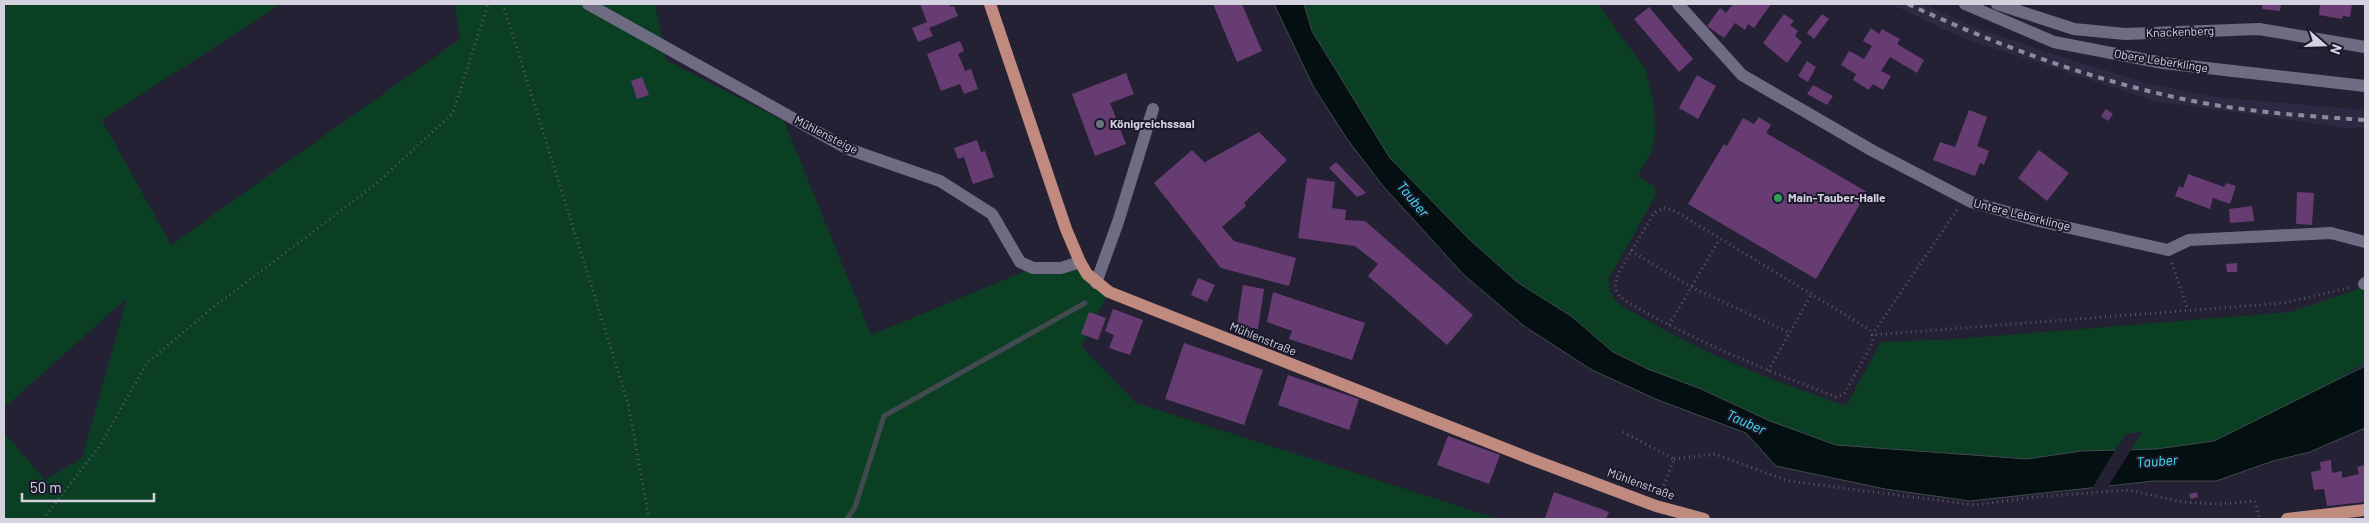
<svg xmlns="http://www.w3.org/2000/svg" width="2369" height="523" viewBox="0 0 2369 523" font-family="Barlow,sans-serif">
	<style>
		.built { fill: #2e2943 }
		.green { fill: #0b3f23 }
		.water { fill: #030f11; stroke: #424a4f }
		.pier { fill: #252135 }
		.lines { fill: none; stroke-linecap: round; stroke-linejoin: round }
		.stream { stroke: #424a4f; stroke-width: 5 }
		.building { fill: #673c72 }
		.path { stroke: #5a5769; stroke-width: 3; stroke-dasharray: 1 4; stroke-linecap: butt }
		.minor { stroke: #6e6b82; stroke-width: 12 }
		.major { stroke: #c08b7e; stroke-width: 12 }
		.rail { stroke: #8d8a9a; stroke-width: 4; stroke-dasharray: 6 6; stroke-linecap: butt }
		.worship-dot { fill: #6b7280; stroke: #1b182b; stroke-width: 2 }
		.leisure-dot { fill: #2e9e5b; stroke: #1b182b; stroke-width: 2 }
		.labels { text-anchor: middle; stroke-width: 4; stroke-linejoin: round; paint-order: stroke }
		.street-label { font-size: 12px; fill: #d4d2df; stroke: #1b182b }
		.poi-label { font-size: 12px; font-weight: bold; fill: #d4d2df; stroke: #1b182b; text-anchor: start }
		.water-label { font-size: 14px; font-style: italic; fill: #40e3f0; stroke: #1b182b }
	</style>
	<rect width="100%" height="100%" fill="#252135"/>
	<path class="built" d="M 1891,4 L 1925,4 L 1961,22 L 2043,51 L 2142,82 L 2213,97 L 2365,110 L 2365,127 L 2347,128 L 2154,101 L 1963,38 Z"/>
	<path class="green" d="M 4,4 L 281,4 L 102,120 L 171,245 L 460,39 L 455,4 L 655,4 L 666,60 L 784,121 L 871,335 L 1033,268 L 1080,262 L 1109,292 L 1081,346 L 1136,403 L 1499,519 L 4,519 L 4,432 L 45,480 L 82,458 L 127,298 L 4,408 Z
		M 1304,4 L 1598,4 L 1645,69 L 1654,104 L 1655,136 L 1650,154 L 1638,176 L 1654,187 L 1656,195 L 1608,280 C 1609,287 1611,295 1616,301 C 1624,309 1639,315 1649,321 C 1711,358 1778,382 1846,406 L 1881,342 L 1958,339 L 2290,312 L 2365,287 L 2365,363 L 2324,387 L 2214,441 L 2156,449 L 2131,449 L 2142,432 L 2126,434 L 2116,450 L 2081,451 L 2027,459 L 1836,445 L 1770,421 L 1701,389 L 1648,369 L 1613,352 L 1571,316 L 1517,282 L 1468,238 L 1390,158 L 1312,31 Z"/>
	<path class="water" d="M 1274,4 L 1304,4 L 1312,31 L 1390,158 L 1468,238 L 1517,282 L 1571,316 L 1613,352 L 1648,369 L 1701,389 L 1770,421 L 1836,445 L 2027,459 L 2081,451 L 2156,449 L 2214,441 L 2365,366 L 2365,428 L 2310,452 L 2273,461 L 2216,481 L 2154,481 L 1970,501 L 1885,489 L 1776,466 L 1746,433 L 1658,400 L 1592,370 L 1524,326 L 1464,275 L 1383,186 L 1347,139 L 1313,86 Z"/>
	<path class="pier" d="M 2117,447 L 2133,447 L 2107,488 L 2091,490 Z"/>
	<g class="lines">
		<path class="stream" d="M 847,519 L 855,507 L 884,416 L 1085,303"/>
	</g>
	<path class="building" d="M 920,4 L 949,4 L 951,7 L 954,6 L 958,16 L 929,28 L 933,36 L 918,42 L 912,28 L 927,22 Z
		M 1213,4 L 1242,4 L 1262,51 L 1237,62 Z
		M 1733,4 L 1744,5 L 1745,4 L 1771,4 L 1754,28 L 1748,24 L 1745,30 L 1735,23 L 1724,38 L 1707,26 L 1720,8 L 1726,13 Z
		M 2262,4 L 2281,4 L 2280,11 L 2262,9 Z
		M 2316,4 L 2352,4 L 2350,17 L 2343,16 L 2342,19 L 2319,15 L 2320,5 Z
		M 1649,7 L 1693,59 L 1679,72 L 1634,19 Z
		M 1784,14 L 1794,21 L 1790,25 L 1798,31 L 1795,36 L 1802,42 L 1787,63 L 1763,43 Z
		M 1822,14 L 1829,19 L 1814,39 L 1807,33 Z
		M 1871,28 L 1879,34 L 1882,29 L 1900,39 L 1897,44 L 1924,60 L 1917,73 L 1890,57 L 1881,71 L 1891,76 L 1883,90 L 1873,84 L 1869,90 L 1853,80 L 1856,74 L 1841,65 L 1849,51 L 1864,59 L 1872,46 L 1863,41 Z
		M 960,41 L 964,51 L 958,54 L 962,63 L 965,71 L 971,69 L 978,89 L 964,94 L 960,84 L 941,91 L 927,54 Z
		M 1807,61 L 1816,67 L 1808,82 L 1798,76 Z
		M 1126,73 L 1134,94 L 1110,103 L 1126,144 L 1095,156 L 1072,94 Z
		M 1697,75 L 1716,86 L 1698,119 L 1679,108 Z
		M 642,77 L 649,95 L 637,99 L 631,81 Z
		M 1813,85 L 1833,96 L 1827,105 L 1807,94 Z
		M 2106,109 L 2113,114 L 2108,121 L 2101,116 Z
		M 1969,110 L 1987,117 L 1977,146 L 1989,151 L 1984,165 L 1980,163 L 1975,176 L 1933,160 L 1940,142 L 1955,147 Z
		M 1759,117 L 1771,125 L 1766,133 L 1867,192 L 1816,279 L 1688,204 L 1724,144 L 1727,146 L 1743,118 L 1754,124 Z
		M 1259,132 L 1287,160 L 1244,203 L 1246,206 L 1222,227 L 1234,241 L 1296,258 L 1289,286 L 1221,268 L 1154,183 L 1192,150 L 1209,167 L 1205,162 Z
		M 977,140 L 981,152 L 985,151 L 994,177 L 973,184 L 964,157 L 958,159 L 954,148 Z
		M 2039,150 L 2069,173 L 2047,201 L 2018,178 Z
		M 1336,162 L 1366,193 L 1357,197 L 1329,168 Z
		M 2188,174 L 2224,187 L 2226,183 L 2236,186 L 2230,204 L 2213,198 L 2210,209 L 2175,196 L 2179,186 L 2183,188 Z
		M 1307,178 L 1335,182 L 1332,208 L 1346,210 L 1345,220 L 1365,221 L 1473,315 L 1447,345 L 1368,276 L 1378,264 L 1355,246 L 1298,238 Z
		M 2297,192 L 2314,193 L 2312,225 L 2296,224 Z
		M 2252,206 L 2254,221 L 2230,223 L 2229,209 Z
		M 2237,263 L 2237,272 L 2227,272 L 2226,264 Z
		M 1198,278 L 1215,285 L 1207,302 L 1191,295 Z
		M 1243,285 L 1264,289 L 1258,329 L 1237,325 Z
		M 1273,292 L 1365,323 L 1352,360 L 1289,339 L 1292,331 L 1267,322 Z
		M 1113,309 L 1143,320 L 1130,355 L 1109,348 L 1114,335 L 1105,331 Z
		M 1089,312 L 1106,318 L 1098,340 L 1081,334 Z
		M 1184,343 L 1263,370 L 1244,425 L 1165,399 Z
		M 1288,375 L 1359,399 L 1349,430 L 1278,405 Z
		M 1448,436 L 1500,455 L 1489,484 L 1437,465 Z
		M 2331,460 L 2332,473 L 2342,471 L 2342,478 L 2359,474 L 2357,467 L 2365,465 L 2365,502 L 2327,506 L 2324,489 L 2314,490 L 2311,472 L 2321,470 L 2320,462 Z
		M 1554,492 L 1609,512 L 1606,519 L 1545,518 Z
		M 2197,492 L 2198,497 L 2191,499 L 2189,494 Z"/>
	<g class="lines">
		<path class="path" d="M 503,4 L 628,403 L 649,519
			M 1664,208 L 1675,211 L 1870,330 L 1873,339 L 1871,346 L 1844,394 L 1836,397 C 1771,372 1706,346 1645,312 C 1636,306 1623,302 1617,292 C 1614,286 1617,280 1618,274 L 1654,213 Z
			M 1957,210 L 1872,335 L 2284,303 L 2352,287
			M 1631,251 L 1691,287 L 1788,332
			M 2172,263 L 2188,310
			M 1669,325 L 1719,240
			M 1768,371 L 1811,295
			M 1623,432 L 1674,459 L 1661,493
			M 1674,459 L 1715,454 L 1788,481 L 1975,505 L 2035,497 L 2129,490 L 2183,502 L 2221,504 L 2255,501 L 2260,519
			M 43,519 L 99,447 L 147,363 L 211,309 L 376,184 L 453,113 L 488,4"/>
		<path class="minor" d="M 588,4 L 848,149 L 940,181 L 992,214 L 1020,262 L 1033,268 L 1061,268 L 1080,262
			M 1678,4 L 1742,75 L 1873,151 L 1971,202 L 2043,222 L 2168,250 L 2189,240 L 2331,233 L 2365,242
			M 1965,4 L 2054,42 L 2163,63 L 2365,86
			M 1997,4 L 2074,29 L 2125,34 L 2259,29 L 2365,47
			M 1096,283 L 1118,222 L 1153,109
			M 2364,284 L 2365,283"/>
		<path class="major" d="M 990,4 L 1066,229 L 1080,262 L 1087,274 L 1109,292 L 1526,457 L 1656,506 L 1704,519
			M 2287,519 L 2365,510"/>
		<path class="rail" d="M 1908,4 C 1996,45 2091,80 2188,100 C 2246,112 2306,116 2365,120"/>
	</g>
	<circle class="worship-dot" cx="1100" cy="124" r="5"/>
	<circle class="leisure-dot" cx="1778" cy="198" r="5"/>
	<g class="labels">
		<g class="street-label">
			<text transform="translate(2180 32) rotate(-2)" y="4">Knackenberg</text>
			<text transform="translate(2161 61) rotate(9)" y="4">Obere Leberklinge</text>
			<text transform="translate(826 135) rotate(27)" y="4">Mühlensteige</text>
			<text transform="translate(2022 215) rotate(14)" y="4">Untere Leberklinge</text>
			<text transform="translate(1263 339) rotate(22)" y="4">Mühlenstraße</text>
			<text transform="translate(1641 484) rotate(20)" y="4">Mühlenstraße</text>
		</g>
		<g class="poi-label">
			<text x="1110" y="128">Königreichssaal</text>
			<text x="1788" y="202">Main-Tauber-Halle</text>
		</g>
		<g class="water-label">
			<text transform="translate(1413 199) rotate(50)" y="5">Tauber</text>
			<text transform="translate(1746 422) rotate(24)" y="5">Tauber</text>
			<text transform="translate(2157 461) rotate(-4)" y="5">Tauber</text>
		</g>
	</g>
	<rect width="2369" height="523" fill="none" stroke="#d4d2df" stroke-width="10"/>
	<g transform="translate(2324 45) rotate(110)" stroke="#1b182b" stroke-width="4" paint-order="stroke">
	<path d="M0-4L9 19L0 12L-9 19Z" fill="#d4d2df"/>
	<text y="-8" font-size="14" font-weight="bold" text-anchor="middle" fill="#d4d2df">N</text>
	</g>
	<path d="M22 493v8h132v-8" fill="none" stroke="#d4d2df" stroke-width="2.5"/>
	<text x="30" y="493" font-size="15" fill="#d4d2df" stroke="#1b182b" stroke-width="4" paint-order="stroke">50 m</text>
</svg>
